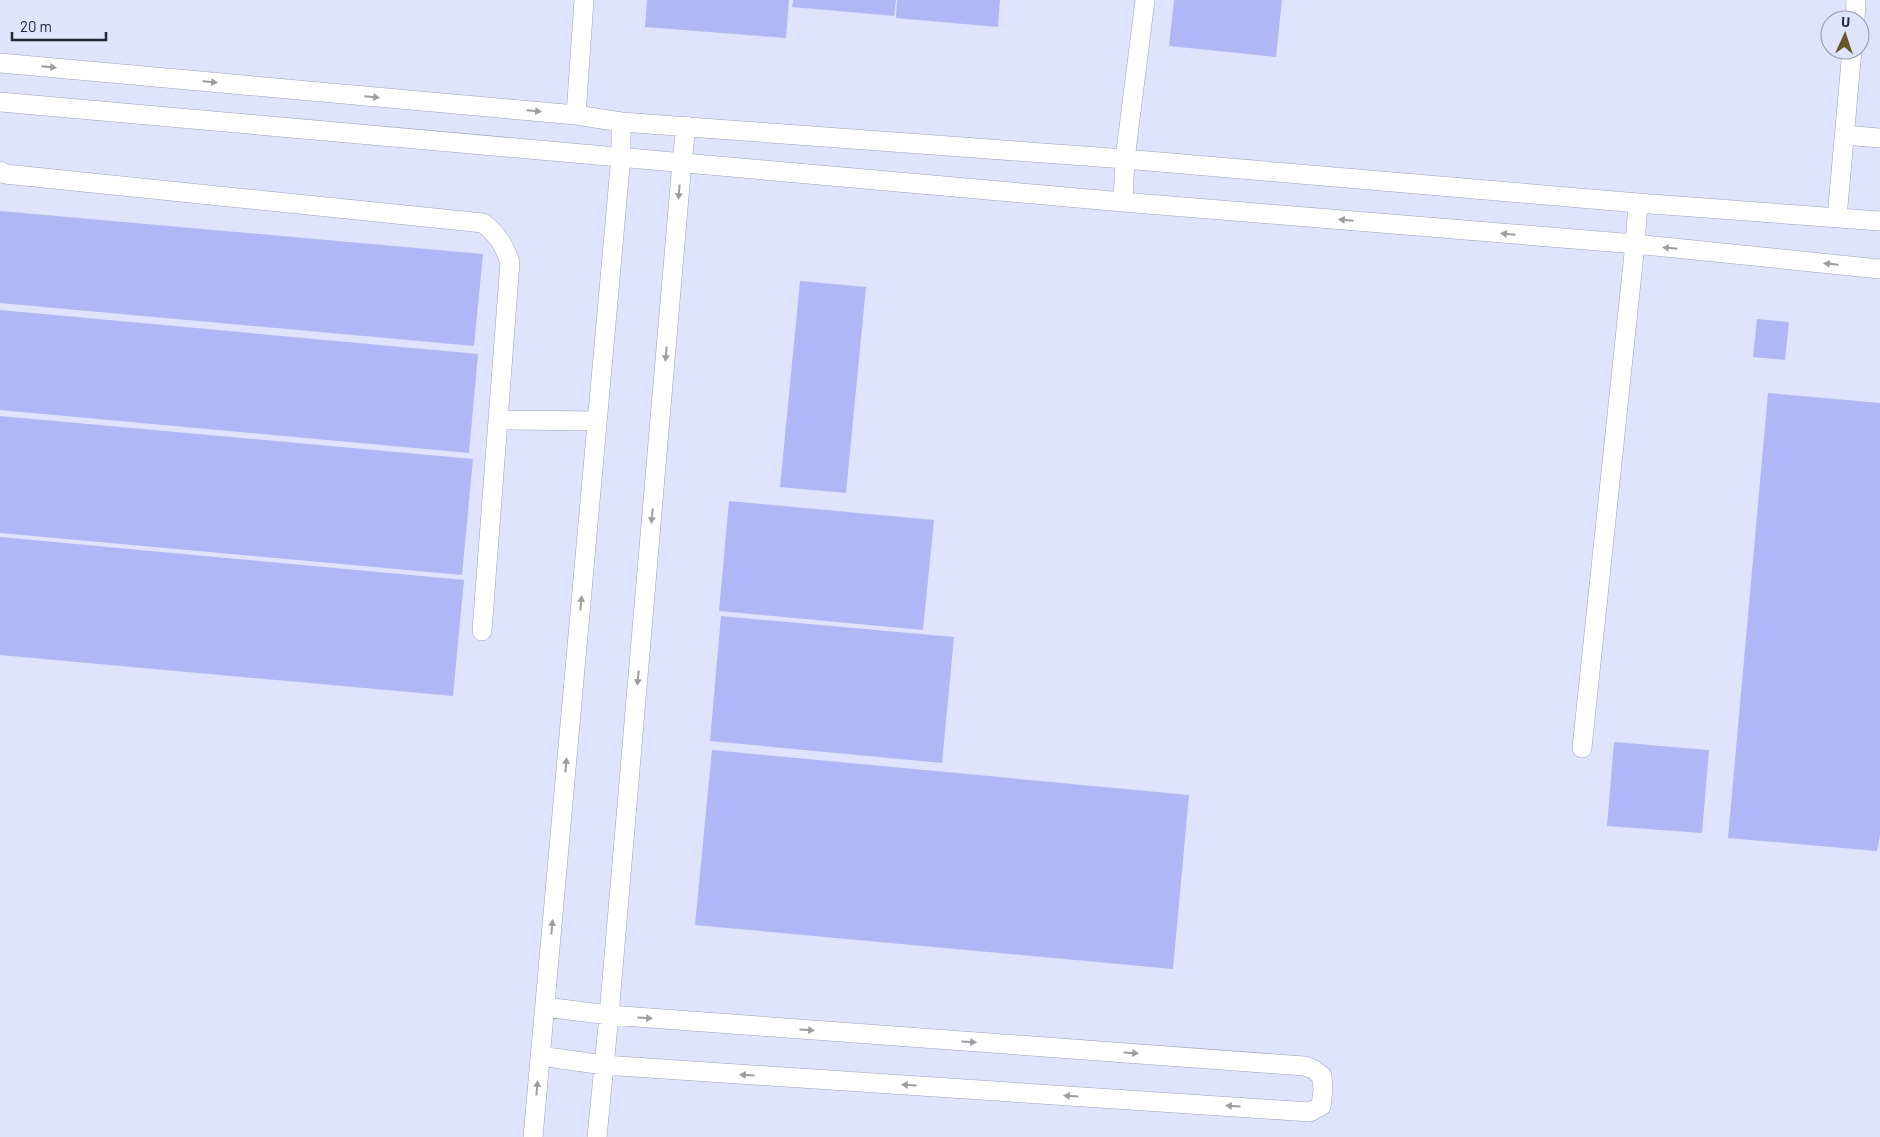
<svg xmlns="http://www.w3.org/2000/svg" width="1880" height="1137" viewBox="0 0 1880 1137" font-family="Barlow,sans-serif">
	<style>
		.building { fill: #b0b7f7 }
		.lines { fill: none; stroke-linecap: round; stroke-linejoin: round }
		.service-casing { stroke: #9b9fbf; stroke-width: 20 }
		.service { stroke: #fff; stroke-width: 19 }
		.oneway { fill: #9c9da3 }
	</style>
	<rect width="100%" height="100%" fill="#dfe3fe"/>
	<path class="building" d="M 647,0 L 789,0 L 786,38 L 645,27 Z
		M 793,0 L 896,0 L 894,16 L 792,7 Z
		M 897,0 L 1000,0 L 998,27 L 896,18 Z
		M 1174,0 L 1282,0 L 1276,57 L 1169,46 Z
		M 0,211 L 483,254 L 474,346 L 0,303 Z
		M 800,281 L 866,287 L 846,493 L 780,487 Z
		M 0,310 L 478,354 L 469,453 L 0,410 Z
		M 1757,319 L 1789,322 L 1785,360 L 1753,357 Z
		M 1768,393 L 1880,403 L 1880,835 L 1877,851 L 1728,838 Z
		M 0,416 L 473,459 L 462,575 L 0,533 Z
		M 729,501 L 934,520 L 923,630 L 719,611 Z
		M 0,537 L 464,580 L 453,696 L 0,655 Z
		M 721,616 L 954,637 L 942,763 L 710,741 Z
		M 1614,742 L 1709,750 L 1702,833 L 1607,826 Z
		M 712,750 L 1189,795 L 1173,969 L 695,925 Z"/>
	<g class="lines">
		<g class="service-casing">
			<path id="service" d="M 1855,20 L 1856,0
				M 0,63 L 576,115 L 621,122 L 1125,159 L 1638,203 L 1880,221
				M 0,102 L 1123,202 L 1635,244 L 1880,269
				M 576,115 L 584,0
				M 1844,135 L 1880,138
				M 0,171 L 5,174 L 483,223 C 497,234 504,245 510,262 L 482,631
				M 1123,202 L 1125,159 L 1145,0
				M 1837,217 L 1852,50
				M 498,420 L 597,421
				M 1582,748 L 1635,244 L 1638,203
				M 540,1056 L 604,1065 L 1310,1112 L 1321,1106 L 1323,1090 L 1322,1076 L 1313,1069 L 1304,1066 L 609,1015 L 545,1007
				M 533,1137 L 621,156 L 621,122
				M 597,1137 L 609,1015 L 682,162 L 686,126"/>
		</g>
		<use href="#service" class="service"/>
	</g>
	<defs><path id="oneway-solid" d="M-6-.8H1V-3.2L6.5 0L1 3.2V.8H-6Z" transform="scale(1.25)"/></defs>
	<g class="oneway">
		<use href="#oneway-solid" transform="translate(49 67) rotate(5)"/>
		<use href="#oneway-solid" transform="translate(210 82) rotate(5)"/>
		<use href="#oneway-solid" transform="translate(372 97) rotate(5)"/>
		<use href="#oneway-solid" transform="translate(534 111) rotate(5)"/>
		<use href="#oneway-solid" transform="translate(679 192) rotate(95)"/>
		<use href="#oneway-solid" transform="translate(1346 220) rotate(-175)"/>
		<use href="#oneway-solid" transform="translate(1508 234) rotate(-175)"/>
		<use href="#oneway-solid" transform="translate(1670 248) rotate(-174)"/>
		<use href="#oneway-solid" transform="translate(1831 264) rotate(-174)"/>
		<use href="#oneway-solid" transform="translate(666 354) rotate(95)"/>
		<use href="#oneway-solid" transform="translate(652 516) rotate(95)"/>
		<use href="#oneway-solid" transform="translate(581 603) rotate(-85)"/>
		<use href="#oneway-solid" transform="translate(638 678) rotate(95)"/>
		<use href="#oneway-solid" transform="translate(566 765) rotate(-85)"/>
		<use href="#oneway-solid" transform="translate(552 927) rotate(-85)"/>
		<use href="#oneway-solid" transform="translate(645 1018) rotate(4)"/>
		<use href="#oneway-solid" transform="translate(807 1030) rotate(4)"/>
		<use href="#oneway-solid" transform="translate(969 1042) rotate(4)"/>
		<use href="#oneway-solid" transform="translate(1131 1053) rotate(4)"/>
		<use href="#oneway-solid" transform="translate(747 1075) rotate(-176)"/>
		<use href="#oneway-solid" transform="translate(909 1085) rotate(-176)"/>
		<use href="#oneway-solid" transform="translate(537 1088) rotate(-85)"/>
		<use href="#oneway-solid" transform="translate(1071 1096) rotate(-176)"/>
		<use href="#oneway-solid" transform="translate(1233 1106) rotate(-176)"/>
	</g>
	<g transform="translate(1845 35) rotate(3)"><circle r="24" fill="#dfe3fe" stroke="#9497ad"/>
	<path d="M0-4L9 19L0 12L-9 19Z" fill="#655a27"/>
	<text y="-8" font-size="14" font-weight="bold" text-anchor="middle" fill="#242633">U</text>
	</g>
	<path d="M12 32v8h94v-8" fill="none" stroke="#242633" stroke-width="2.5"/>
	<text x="20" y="32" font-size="15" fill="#242633" stroke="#dfe3fe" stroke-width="4" paint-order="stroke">20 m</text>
</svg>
